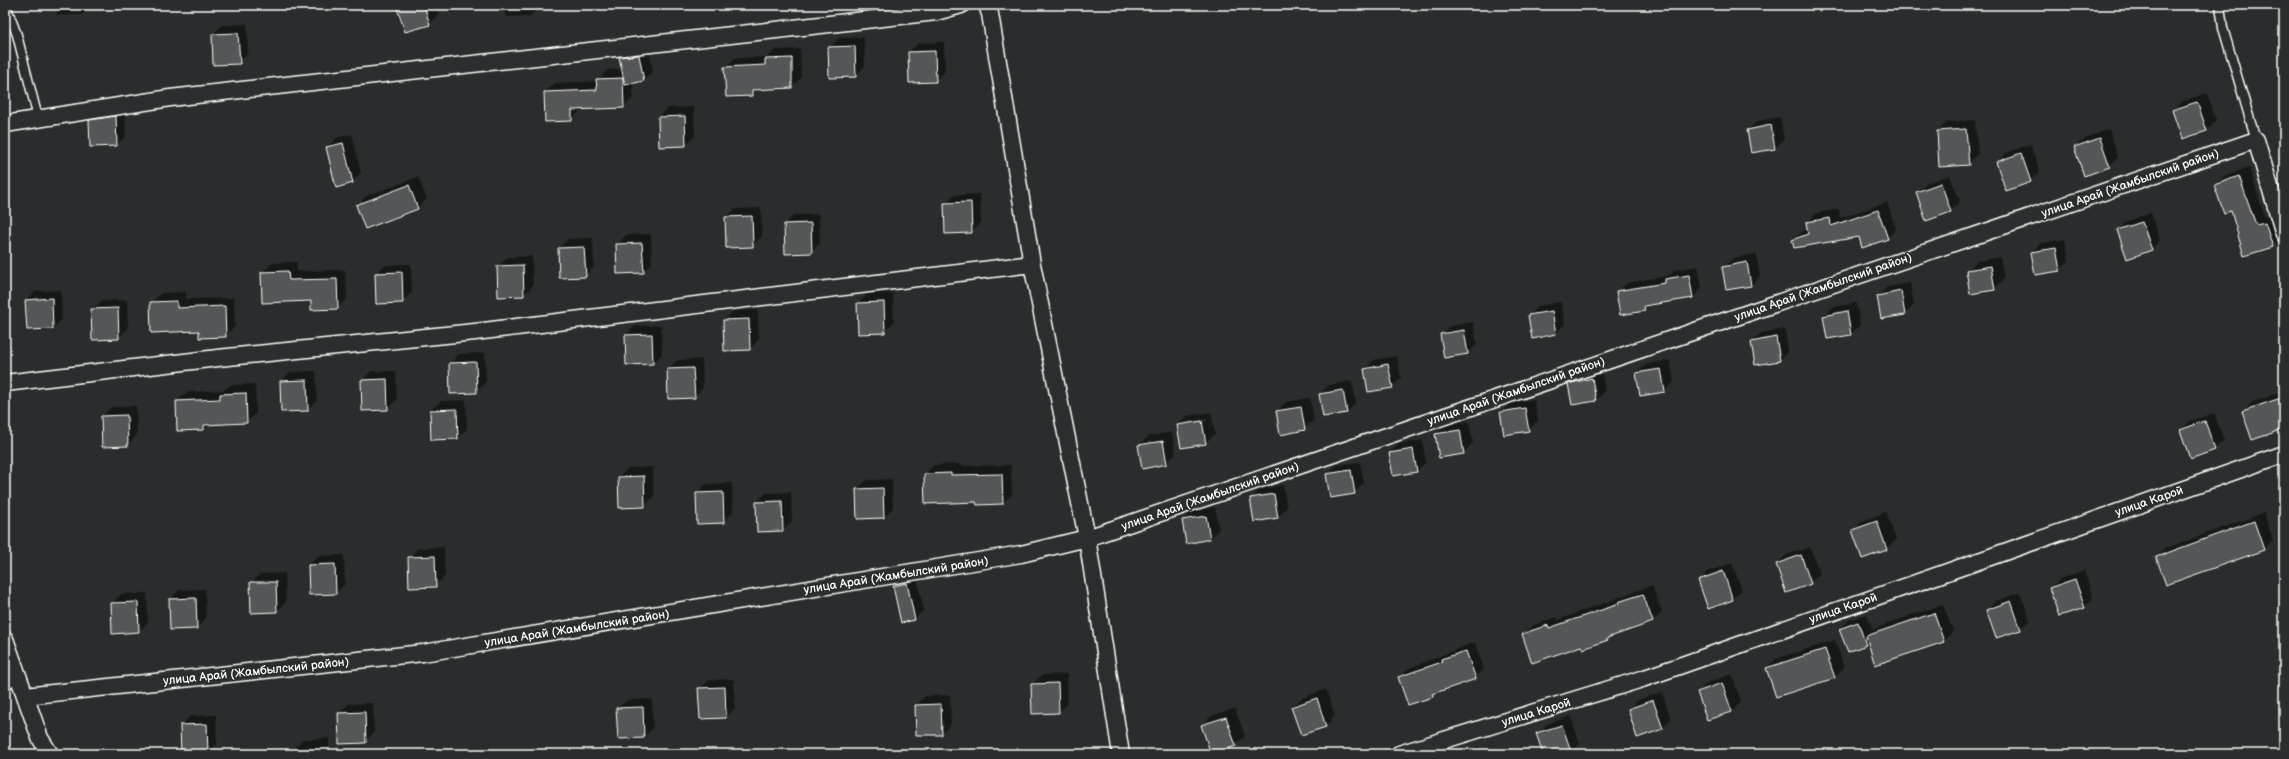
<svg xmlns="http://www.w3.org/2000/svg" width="2289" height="759" viewBox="0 0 2289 759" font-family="'Balsamiq Sans',sans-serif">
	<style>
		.shadow { fill: #0007; fill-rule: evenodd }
		.building { fill: #555758; stroke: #fff }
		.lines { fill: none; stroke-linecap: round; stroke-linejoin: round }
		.service-casing { stroke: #fff; stroke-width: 11 }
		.minor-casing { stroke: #fff; stroke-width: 19 }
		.service { stroke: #2a2d2e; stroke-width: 8 }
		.minor { stroke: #2a2d2e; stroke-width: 16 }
		.labels { text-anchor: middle; stroke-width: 3; stroke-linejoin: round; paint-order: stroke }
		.street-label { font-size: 12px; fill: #fff; stroke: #2a2d2e }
	</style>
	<rect width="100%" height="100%" fill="#2a2d2e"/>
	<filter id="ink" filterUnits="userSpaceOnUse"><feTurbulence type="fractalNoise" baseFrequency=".025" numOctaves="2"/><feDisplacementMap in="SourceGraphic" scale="8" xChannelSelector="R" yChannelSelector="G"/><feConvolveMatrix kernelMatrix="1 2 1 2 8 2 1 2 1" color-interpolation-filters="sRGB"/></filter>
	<g filter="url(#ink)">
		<path class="shadow" d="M 57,5 L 92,5 L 82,15 L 57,15 Z
			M 397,5 L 436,5 L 439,14 L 430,24 L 405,31 Z
			M 505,5 L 540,5 L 540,7 L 530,16 L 505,17 Z
			M 247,24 L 248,53 L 239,63 L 213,34 L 222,25 Z
			M 864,37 L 865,66 L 856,76 L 829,48 L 839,38 Z
			M 944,42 L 945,71 L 935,81 L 909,52 L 918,43 Z
			M 648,46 L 653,71 L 644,80 L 633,82 L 633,98 L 624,107 L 581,109 L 572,120 L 546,121 L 545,92 L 555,83 L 597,81 L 607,70 L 623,69 L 620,57 L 630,48 Z
			M 800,49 L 801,78 L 792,87 L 759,88 L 752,95 L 725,67 L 735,58 L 768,57 L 775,50 Z
			M 2207,93 L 2216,120 L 2207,130 L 2183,138 L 2173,111 L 2183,101 Z
			M 125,107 L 126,136 L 117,145 L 90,121 L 100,111 Z
			M 694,107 L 695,136 L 685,145 L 659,117 L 668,108 Z
			M 1780,117 L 1784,139 L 1775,148 L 1748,130 L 1757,121 Z
			M 1975,120 L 1978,154 L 1968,164 L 1940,166 L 1938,131 L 1947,122 Z
			M 2109,129 L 2118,157 L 2109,166 L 2075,147 L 2085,138 Z
			M 352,134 L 361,173 L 352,182 L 327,148 L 336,138 Z
			M 2030,144 L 2040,172 L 2030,181 L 1997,162 L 2006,153 Z
			M 2249,167 L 2265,217 L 2275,214 L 2281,237 L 2272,247 L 2232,210 L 2215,185 L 2224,176 Z
			M 1950,175 L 1960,202 L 1950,211 L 1917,192 L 1926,183 Z
			M 418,177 L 427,199 L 417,208 L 357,205 L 366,196 Z
			M 980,194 L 981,223 L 971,232 L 945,204 L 954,195 Z
			M 1887,202 L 1896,229 L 1887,238 L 1859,236 L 1793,240 L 1803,231 L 1808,229 L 1807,223 L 1816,213 L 1839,209 L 1840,218 Z
			M 761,208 L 762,236 L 752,246 L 726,218 L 735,209 Z
			M 2151,213 L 2160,240 L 2151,250 L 2118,230 L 2127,221 Z
			M 819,214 L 820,243 L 811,252 L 785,224 L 794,215 Z
			M 651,234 L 652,263 L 643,272 L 617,245 L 626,235 Z
			M 593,238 L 594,267 L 585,276 L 559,248 L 568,239 Z
			M 2065,239 L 2069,261 L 2060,270 L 2032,252 L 2042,243 Z
			M 1756,254 L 1760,276 L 1751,285 L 1723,267 L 1733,258 Z
			M 532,256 L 533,285 L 524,295 L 498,267 L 507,257 Z
			M 2000,257 L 2004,279 L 1994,289 L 1967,271 L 1977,261 Z
			M 297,262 L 297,271 L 345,270 L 347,299 L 337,308 L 312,300 L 262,273 L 272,263 Z
			M 411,264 L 412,292 L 402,302 L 376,274 L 385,265 Z
			M 1698,266 L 1702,288 L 1693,297 L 1650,304 L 1645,310 L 1617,292 L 1627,283 L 1670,275 L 1675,270 Z
			M 1910,283 L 1914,305 L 1905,314 L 1878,296 L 1887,287 Z
			M 61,290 L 62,319 L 53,328 L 28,329 L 26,300 L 36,291 Z
			M 186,292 L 186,299 L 234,298 L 235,326 L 225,336 L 200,330 L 151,303 L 161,293 Z
			M 893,293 L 894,322 L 884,332 L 858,304 L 867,294 Z
			M 127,300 L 128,328 L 118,338 L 92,310 L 101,301 Z
			M 1561,302 L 1565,324 L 1556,333 L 1529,316 L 1538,306 Z
			M 1856,303 L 1860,325 L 1851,334 L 1828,338 L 1824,316 L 1833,307 Z
			M 758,310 L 759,339 L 750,349 L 725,350 L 724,320 L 733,311 Z
			M 1473,322 L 1477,344 L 1468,353 L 1445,357 L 1441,335 L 1450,326 Z
			M 661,325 L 662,354 L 653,363 L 626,335 L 635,326 Z
			M 1785,329 L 1788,351 L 1779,360 L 1752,342 L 1761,333 Z
			M 485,353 L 486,382 L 476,392 L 450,364 L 459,354 Z
			M 1397,356 L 1401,378 L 1392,387 L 1365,369 L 1374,360 Z
			M 702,359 L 703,388 L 694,397 L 668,369 L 677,360 Z
			M 1670,360 L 1674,382 L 1665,391 L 1637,373 L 1647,364 Z
			M 1601,369 L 1605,391 L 1596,400 L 1573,404 L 1570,384 L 1579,375 Z
			M 316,371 L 317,400 L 307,410 L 281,382 L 290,372 Z
			M 371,371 L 396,371 L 397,399 L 388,409 L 363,410 L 362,381 Z
			M 1352,381 L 1356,403 L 1347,412 L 1323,416 L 1320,394 L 1329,385 Z
			M 255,384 L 256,413 L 247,422 L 209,424 L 204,429 L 177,401 L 187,392 L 224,390 L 230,385 Z
			M 2284,391 L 2284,423 L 2243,411 L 2253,402 Z
			M 1310,398 L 1314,420 L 1304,429 L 1277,411 L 1286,402 Z
			M 1534,399 L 1538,421 L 1528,430 L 1501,412 L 1511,403 Z
			M 466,400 L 467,429 L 458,438 L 431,410 L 441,401 Z
			M 136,406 L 137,435 L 128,445 L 103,446 L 102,416 L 111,407 Z
			M 1211,412 L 1215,434 L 1205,443 L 1178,425 L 1187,416 ZM 1207,419 L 1207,421 L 1187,424 L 1187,422 Z
			M 2214,413 L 2224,440 L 2215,449 L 2181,430 L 2190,421 Z
			M 1469,421 L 1473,443 L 1463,453 L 1436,435 L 1445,425 Z
			M 1172,432 L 1176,454 L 1166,463 L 1139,445 L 1149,436 Z
			M 1422,440 L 1426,462 L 1417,471 L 1394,475 L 1390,453 L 1399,444 Z
			M 1360,462 L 1364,483 L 1354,493 L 1327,475 L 1337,465 Z
			M 960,464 L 960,466 L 1011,465 L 1012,494 L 1003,503 L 925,474 L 934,465 Z
			M 653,467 L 654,496 L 645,506 L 620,507 L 619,477 L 628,468 Z
			M 892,479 L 893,508 L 884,517 L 857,489 L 867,480 Z
			M 732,483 L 733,512 L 723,522 L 697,493 L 706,484 Z
			M 1283,485 L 1287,507 L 1278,517 L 1251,499 L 1260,489 Z
			M 791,492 L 792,521 L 783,530 L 757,502 L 766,493 Z
			M 1215,507 L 1219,529 L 1210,539 L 1183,521 L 1192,511 Z
			M 1886,512 L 1896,540 L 1886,549 L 1853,530 L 1862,521 Z
			M 2264,513 L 2273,540 L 2264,549 L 2167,584 L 2157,557 L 2166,548 Z
			M 444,547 L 445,576 L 435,586 L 409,558 L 418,548 Z
			M 1810,547 L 1820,574 L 1810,583 L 1777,564 L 1786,555 Z
			M 344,555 L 345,584 L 336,593 L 309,565 L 318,556 Z
			M 1732,563 L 1742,590 L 1732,599 L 1699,580 L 1708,571 Z
			M 2084,570 L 2093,598 L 2084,607 L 2051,588 L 2060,579 Z
			M 285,573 L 286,602 L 277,611 L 252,612 L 251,583 L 260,574 Z
			M 916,574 L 924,610 L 915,619 L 902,622 L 894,587 L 903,577 Z
			M 1652,585 L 1662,612 L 1653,621 L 1612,635 L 1608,640 L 1582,644 L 1523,634 L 1533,625 L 1557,617 L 1558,620 Z
			M 205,589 L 206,618 L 197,628 L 170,600 L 179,590 Z
			M 2020,592 L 2030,620 L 2020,629 L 1987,610 L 1996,601 Z
			M 147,593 L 148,622 L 139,632 L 112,604 L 121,594 Z
			M 1943,604 L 1953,631 L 1944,641 L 1876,664 L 1868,641 L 1865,644 L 1840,629 L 1849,620 L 1867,614 L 1873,630 L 1876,628 Z
			M 1835,640 L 1844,668 L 1835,677 L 1776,696 L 1767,668 L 1776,659 Z
			M 1475,642 L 1484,669 L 1475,678 L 1409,704 L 1399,677 L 1409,668 Z
			M 1067,674 L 1068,703 L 1059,712 L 1032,684 L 1042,675 Z
			M 1732,674 L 1741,702 L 1732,711 L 1708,719 L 1698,692 L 1707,683 Z
			M 734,679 L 735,708 L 726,717 L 700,689 L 709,680 Z
			M 1326,689 L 1335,716 L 1326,726 L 1302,734 L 1292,707 L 1302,698 Z
			M 1662,692 L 1671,719 L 1662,728 L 1629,709 L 1638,700 Z
			M 950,695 L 951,724 L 942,734 L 916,706 L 925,696 Z
			M 652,699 L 653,728 L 644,737 L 617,709 L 627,700 Z
			M 373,703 L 374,732 L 365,742 L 339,714 L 348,704 Z
			M 1235,708 L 1245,736 L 1235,745 L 1202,726 L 1211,716 Z
			M 216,715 L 217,744 L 207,753 L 182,754 L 181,725 L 190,716 Z
			M 1571,716 L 1580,744 L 1568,754 L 1544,754 L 1537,734 L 1547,724 Z
			M 329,738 L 329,754 L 294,754 L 294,748 L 303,739 Z
			M 1479,746 L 1481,754 L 1457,754 Z"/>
		<path class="building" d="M 396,5 L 424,5 L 430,25 L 405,32 Z
			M 238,33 L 240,64 L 213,65 L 212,34 Z
			M 855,46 L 856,77 L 829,78 L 828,47 Z
			M 935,51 L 936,82 L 909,83 L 908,52 Z
			M 639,55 L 644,81 L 625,85 L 619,57 Z
			M 792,58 L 792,88 L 752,90 L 752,96 L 726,97 L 724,67 L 765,65 L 765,59 Z
			M 623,78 L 624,108 L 572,110 L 572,121 L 545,122 L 544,92 L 597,90 L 596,79 Z
			M 2197,102 L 2207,131 L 2182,139 L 2172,110 Z
			M 116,116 L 117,146 L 90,147 L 89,120 Z
			M 685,116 L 686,146 L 659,147 L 658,117 Z
			M 1771,125 L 1775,149 L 1751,153 L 1747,130 Z
			M 1966,129 L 1969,165 L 1939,167 L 1937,131 Z
			M 2100,138 L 2110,167 L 2084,176 L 2074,147 Z
			M 343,143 L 353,183 L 336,188 L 326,147 Z
			M 2021,153 L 2031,182 L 2006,191 L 1996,162 Z
			M 2239,176 L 2256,225 L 2265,223 L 2273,247 L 2244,256 L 2231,211 L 2224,213 L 2214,185 Z
			M 1941,183 L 1951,212 L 1926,221 L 1916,192 Z
			M 409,185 L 418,209 L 365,229 L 356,205 Z
			M 971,202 L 972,233 L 945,234 L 944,203 Z
			M 1878,210 L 1888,239 L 1862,248 L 1859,237 L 1794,248 L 1792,240 L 1808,234 L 1806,222 L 1830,218 L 1831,226 Z
			M 752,216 L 753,247 L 726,248 L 725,217 Z
			M 2142,222 L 2152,250 L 2127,259 L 2117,230 Z
			M 811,223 L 812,253 L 785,254 L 784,224 Z
			M 642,243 L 644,273 L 617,274 L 616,244 Z
			M 584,247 L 586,277 L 559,278 L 558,248 Z
			M 2056,248 L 2060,271 L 2035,275 L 2031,252 Z
			M 1747,262 L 1751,286 L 1726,290 L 1722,267 Z
			M 523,265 L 524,296 L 498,297 L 497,266 Z
			M 1991,266 L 1995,290 L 1970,294 L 1966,270 Z
			M 288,271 L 289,280 L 337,279 L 338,309 L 311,310 L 311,301 L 262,303 L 261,272 Z
			M 402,272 L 403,303 L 376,304 L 375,273 Z
			M 1689,275 L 1693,298 L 1644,306 L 1645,311 L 1620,315 L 1616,291 L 1665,283 L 1665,279 Z
			M 1901,291 L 1905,315 L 1881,319 L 1877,296 Z
			M 52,298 L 53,329 L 27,330 L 25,300 Z
			M 177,301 L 177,308 L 225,306 L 226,337 L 199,338 L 199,331 L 151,333 L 150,302 Z
			M 884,302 L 885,333 L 858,334 L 857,303 Z
			M 118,308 L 119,339 L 92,340 L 91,309 Z
			M 1552,311 L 1556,334 L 1532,339 L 1528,315 Z
			M 1847,311 L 1851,335 L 1827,339 L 1823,316 Z
			M 749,319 L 750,350 L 724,351 L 723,320 Z
			M 1464,330 L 1468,354 L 1444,358 L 1440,334 Z
			M 652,334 L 653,364 L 626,365 L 625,335 Z
			M 1776,337 L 1780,361 L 1755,365 L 1751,342 Z
			M 476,362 L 477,393 L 450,394 L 449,363 Z
			M 1388,364 L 1393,388 L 1368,392 L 1364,369 Z
			M 693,368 L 695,398 L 668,399 L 667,369 Z
			M 1661,369 L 1665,392 L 1640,396 L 1636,373 Z
			M 1592,378 L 1596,401 L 1572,405 L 1568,384 Z
			M 387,379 L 388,410 L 362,411 L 361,380 Z
			M 307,380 L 308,411 L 281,412 L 280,381 Z
			M 1343,390 L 1347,413 L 1323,417 L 1319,394 Z
			M 246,393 L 247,423 L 204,425 L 204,430 L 177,431 L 176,401 L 220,399 L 220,394 Z
			M 2284,397 L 2284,429 L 2252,440 L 2242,411 Z
			M 1301,407 L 1305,430 L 1280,435 L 1276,411 Z
			M 1525,408 L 1529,431 L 1504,435 L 1500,412 Z
			M 457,409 L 458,439 L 431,440 L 430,410 Z
			M 127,415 L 128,446 L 102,447 L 101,416 Z
			M 1202,421 L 1206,444 L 1181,448 L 1177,425 Z
			M 2205,421 L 2215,450 L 2190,459 L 2180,430 Z
			M 1460,430 L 1464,454 L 1439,458 L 1435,434 Z
			M 1163,441 L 1167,464 L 1142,469 L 1138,445 Z
			M 1413,449 L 1417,472 L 1393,476 L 1389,453 Z
			M 1351,470 L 1355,494 L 1330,498 L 1326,474 Z
			M 951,473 L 951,475 L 1002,474 L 1003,504 L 977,505 L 976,502 L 925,504 L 924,474 Z
			M 644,476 L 645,507 L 619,508 L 618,477 Z
			M 883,488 L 884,518 L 857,519 L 856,489 Z
			M 723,492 L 724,523 L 697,524 L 696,493 Z
			M 1274,494 L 1278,518 L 1254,522 L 1250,498 Z
			M 782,501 L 783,531 L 757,532 L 756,502 Z
			M 1206,516 L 1210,539 L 1186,544 L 1182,520 Z
			M 1877,521 L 1887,550 L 1862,559 L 1852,530 Z
			M 2254,521 L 2264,550 L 2166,585 L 2156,557 Z
			M 1801,555 L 1811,584 L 1786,593 L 1776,564 Z
			M 435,556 L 436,587 L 409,588 L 408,557 Z
			M 335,564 L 336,594 L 309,595 L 308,565 Z
			M 1723,571 L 1733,600 L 1708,609 L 1698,580 Z
			M 2075,579 L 2085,608 L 2059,616 L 2049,588 Z
			M 250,582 L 276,582 L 277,612 L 251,613 Z
			M 907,583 L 915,620 L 901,623 L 893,586 Z
			M 1643,594 L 1653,622 L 1607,638 L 1608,640 L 1583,649 L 1581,646 L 1532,663 L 1522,634 L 1548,625 L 1549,628 L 1619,604 L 1618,602 Z
			M 196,598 L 197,629 L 170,630 L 169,599 Z
			M 2011,601 L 2021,630 L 1996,638 L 1986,610 Z
			M 138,602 L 139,632 L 112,634 L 111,603 Z
			M 1934,613 L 1944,642 L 1875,665 L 1866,636 Z
			M 1858,622 L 1866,645 L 1848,652 L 1839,629 Z
			M 1825,649 L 1835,678 L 1776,697 L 1766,668 Z
			M 1466,651 L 1476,679 L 1432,694 L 1433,697 L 1408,705 L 1398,677 L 1442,662 L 1441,659 Z
			M 1058,683 L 1059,713 L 1032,714 L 1031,684 Z
			M 1722,683 L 1732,712 L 1707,720 L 1697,692 Z
			M 725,687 L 726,718 L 700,719 L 698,688 Z
			M 1317,698 L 1326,727 L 1301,735 L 1291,707 Z
			M 1653,700 L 1663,729 L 1637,738 L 1628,709 Z
			M 941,704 L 942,735 L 916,735 L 915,705 Z
			M 643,707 L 644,738 L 618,739 L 616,708 Z
			M 365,712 L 366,743 L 339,744 L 338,713 Z
			M 1226,717 L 1236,746 L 1211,754 L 1201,725 Z
			M 207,724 L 208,754 L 181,754 L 180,725 Z
			M 1562,725 L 1572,754 L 1543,754 L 1536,733 Z"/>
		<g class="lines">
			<g class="service-casing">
				<path id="service" d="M 6,5 L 17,35 L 38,118
					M 2220,5 L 2223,28 L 2256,140
					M 5,688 L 17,672"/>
			</g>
			<g class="minor-casing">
				<path id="minor" d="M 987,5 L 990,14 L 1032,264 L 1087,538 L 1121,754
					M 5,124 L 170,98 L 936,12 L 961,5
					M 5,383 L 218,358 L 475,332 L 1032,264
					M 5,639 L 40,738 L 50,754
					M 25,696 L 423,653 L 1021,554 L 1087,538 L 2256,140 L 2284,234
					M 1399,754 L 1642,679 L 2284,454"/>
			</g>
			<use href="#service" class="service"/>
			<use href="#minor" class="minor"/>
		</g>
	</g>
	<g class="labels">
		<g class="street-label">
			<text transform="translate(2130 183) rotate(-19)" y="4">улица Арай (Жамбылский район)</text>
			<text transform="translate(1823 287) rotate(-19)" y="4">улица Арай (Жамбылский район)</text>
			<text transform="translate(1516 391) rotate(-19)" y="4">улица Арай (Жамбылский район)</text>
			<text transform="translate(1210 496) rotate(-19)" y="4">улица Арай (Жамбылский район)</text>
			<text transform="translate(2149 501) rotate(-19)" y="4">улица Карой</text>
			<text transform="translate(896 575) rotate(-9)" y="4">улица Арай (Жамбылский район)</text>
			<text transform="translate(1843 608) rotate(-19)" y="4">улица Карой</text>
			<text transform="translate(577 628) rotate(-9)" y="4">улица Арай (Жамбылский район)</text>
			<text transform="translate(256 671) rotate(-6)" y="4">улица Арай (Жамбылский район)</text>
			<text transform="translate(1536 712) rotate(-17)" y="4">улица Карой</text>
		</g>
	</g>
	<rect width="2289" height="759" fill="none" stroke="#2a2d2e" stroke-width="20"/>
	<rect x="10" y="10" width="2269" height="739" fill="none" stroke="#fff" stroke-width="1.5" filter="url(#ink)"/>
</svg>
